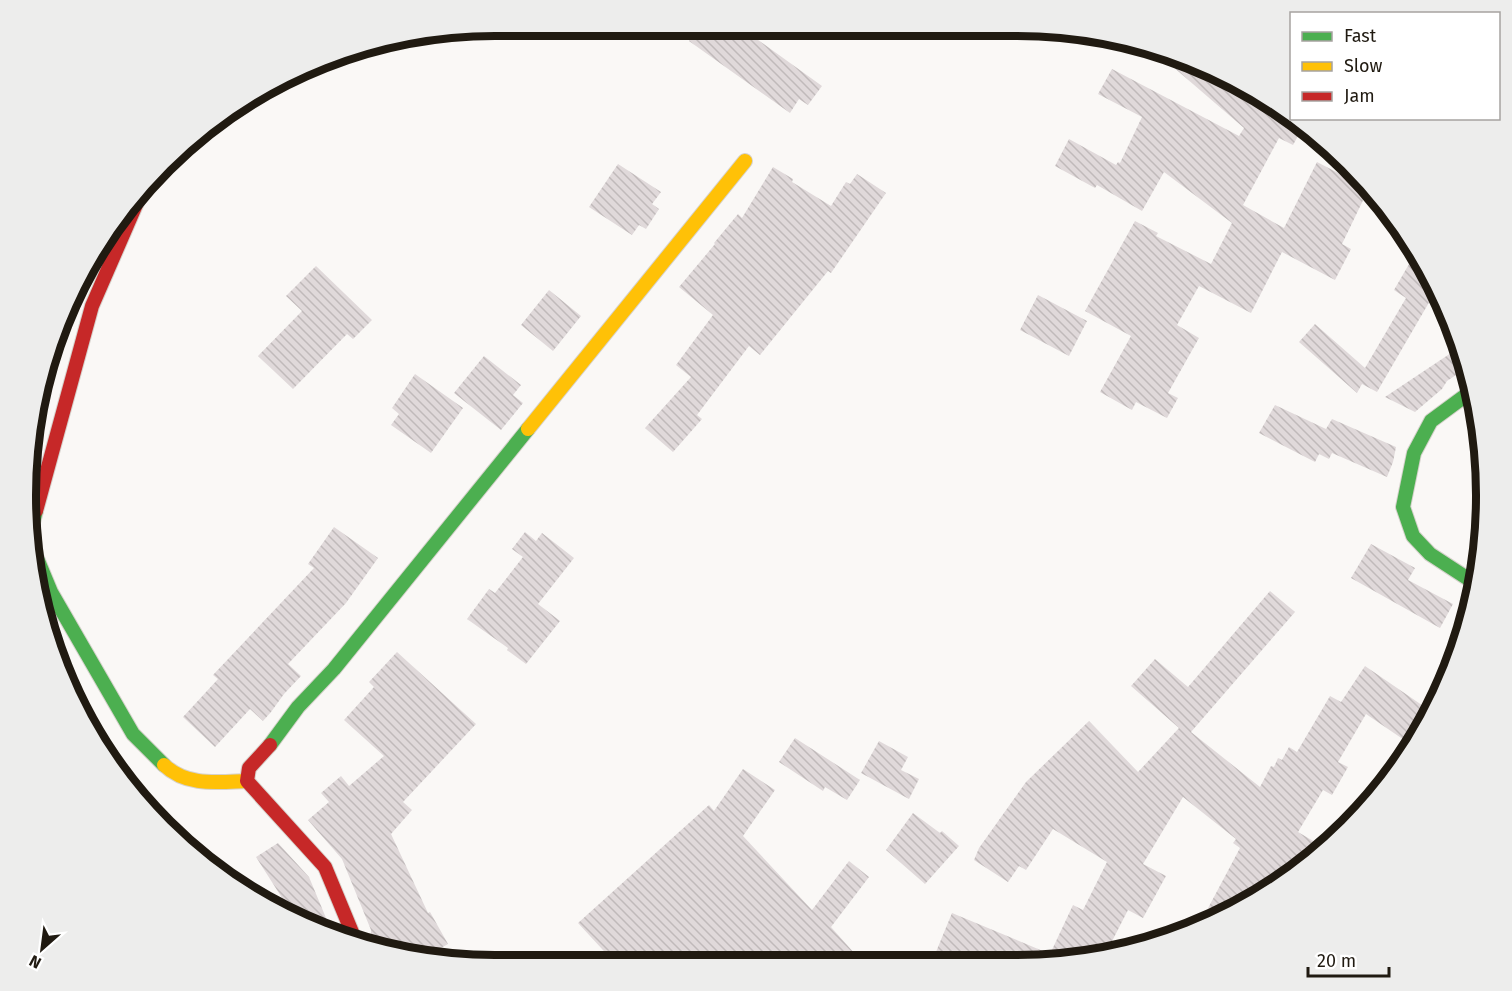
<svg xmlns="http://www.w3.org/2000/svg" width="1512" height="991" viewBox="0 0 1512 991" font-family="'Fira Sans',sans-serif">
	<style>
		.building { fill: url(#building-back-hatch) }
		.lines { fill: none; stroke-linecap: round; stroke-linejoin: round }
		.fast-casing { stroke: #d6d2cc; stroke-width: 16 }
		.slow-casing { stroke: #d6d2cc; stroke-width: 16 }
		.jam-casing { stroke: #d6d2cc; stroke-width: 16 }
		.fast { stroke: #4caf50; stroke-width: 14 }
		.slow { stroke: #ffc107; stroke-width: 14 }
		.jam { stroke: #c62828; stroke-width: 14 }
		.rim { fill: none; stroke: #201a11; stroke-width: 8 }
	</style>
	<defs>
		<pattern id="building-back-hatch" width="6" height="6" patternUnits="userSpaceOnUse" patternTransform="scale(1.5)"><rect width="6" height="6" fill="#e0d9da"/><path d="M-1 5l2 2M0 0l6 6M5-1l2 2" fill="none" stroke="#c0baba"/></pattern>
	</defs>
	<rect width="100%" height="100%" fill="#faf8f6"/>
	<path class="building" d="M 699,27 L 740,27 L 822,86 L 808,105 L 799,99 L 790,113 L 689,41 Z
		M 1157,53 L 1224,74 L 1303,127 L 1293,145 L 1279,138 L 1243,205 L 1284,228 L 1317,162 L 1342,175 L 1348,165 L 1369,188 L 1342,244 L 1351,249 L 1335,280 L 1282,252 L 1251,313 L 1199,286 L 1177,325 L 1199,338 L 1168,393 L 1178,398 L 1167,418 L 1136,402 L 1132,410 L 1100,392 L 1131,336 L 1085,311 L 1135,221 L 1158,233 L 1156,236 L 1211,264 L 1232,223 L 1164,172 L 1142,211 L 1097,185 L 1095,188 L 1055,166 L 1069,139 L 1116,165 L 1118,162 L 1120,163 L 1142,117 L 1098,94 L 1112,69 L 1239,136 L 1244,128 Z
		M 618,164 L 661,192 L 652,204 L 659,209 L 646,229 L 639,225 L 632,235 L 589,207 Z
		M 773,167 L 793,179 L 792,182 L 831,206 L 846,182 L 850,184 L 857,174 L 886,193 L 831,273 L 828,271 L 760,355 L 749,346 L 697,415 L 702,419 L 673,452 L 645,428 L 691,377 L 676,365 L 713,315 L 679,287 L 715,244 L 714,243 L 738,214 L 742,218 Z
		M 1416,252 L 1438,287 L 1377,392 L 1362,384 L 1357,393 L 1299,342 L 1315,324 L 1365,368 L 1406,298 L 1394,290 Z
		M 316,266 L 372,320 L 353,339 L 347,334 L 293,389 L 258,356 L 302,311 L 286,296 Z
		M 549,290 L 581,316 L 553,351 L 521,325 Z
		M 1038,295 L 1087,321 L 1069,356 L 1020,330 Z
		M 1460,347 L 1468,367 L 1447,381 L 1442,389 L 1415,412 L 1385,397 Z
		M 484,356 L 521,385 L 513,395 L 523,403 L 501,430 L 454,393 Z
		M 415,374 L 463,408 L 431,453 L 391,425 L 399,414 L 392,408 Z
		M 1275,405 L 1326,429 L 1332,419 L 1396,447 L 1393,462 L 1387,477 L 1332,453 L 1329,459 L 1319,454 L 1315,462 L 1259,433 Z
		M 334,527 L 378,558 L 346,603 L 288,664 L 301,676 L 284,694 L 271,712 L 263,721 L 250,709 L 215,747 L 183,717 L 218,679 L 213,675 L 314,568 L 308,564 Z
		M 525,532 L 536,541 L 542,533 L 574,558 L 538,604 L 560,621 L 526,664 L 507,650 L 508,648 L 467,619 L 489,589 L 495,593 L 523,557 L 512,549 Z
		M 1371,544 L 1415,568 L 1408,580 L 1453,604 L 1440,628 L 1351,578 Z
		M 1270,591 L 1295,612 L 1191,732 L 1260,787 L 1271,766 L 1274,767 L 1278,758 L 1282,760 L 1289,747 L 1297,752 L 1330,696 L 1341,702 L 1365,666 L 1432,712 L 1423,731 L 1413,746 L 1366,714 L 1338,762 L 1348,767 L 1332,795 L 1323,790 L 1298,832 L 1325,848 L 1302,869 L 1224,917 L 1198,927 L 1240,848 L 1233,843 L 1236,839 L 1183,797 L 1143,864 L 1166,876 L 1143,918 L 1128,910 L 1105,955 L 1047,965 L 931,964 L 952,913 L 1050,954 L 1073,905 L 1083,910 L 1107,862 L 1053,829 L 1026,870 L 1019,866 L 1008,882 L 974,860 L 979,848 L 1026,782 L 1089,721 L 1138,772 L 1179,728 L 1131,686 L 1155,659 L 1188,687 Z
		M 397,652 L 476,724 L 403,802 L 412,810 L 391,834 L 428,913 L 430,912 L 448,944 L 423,958 L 371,942 L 371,930 L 342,859 L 308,820 L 329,802 L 321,793 L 341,776 L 349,786 L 384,756 L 344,720 L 374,687 L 369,682 Z
		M 795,738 L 860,780 L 847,800 L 825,787 L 823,791 L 779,762 Z
		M 879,741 L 908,757 L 901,770 L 919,779 L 909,799 L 861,773 Z
		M 743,769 L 775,790 L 743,836 L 812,910 L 849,861 L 869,877 L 831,927 L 864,964 L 614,962 L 578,923 L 709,805 L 714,811 Z
		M 913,813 L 940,833 L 942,831 L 959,846 L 925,884 L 886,850 Z
		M 278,843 L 309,877 L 331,930 L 288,917 L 273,907 L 284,901 L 256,857 Z"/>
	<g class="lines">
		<g class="fast-casing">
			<path id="fast" d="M 1473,390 L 1431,421 L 1414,453 L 1403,507 L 1413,536 L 1430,554 L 1476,584
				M 36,511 L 32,526 L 36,556 L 51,592 L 133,734 L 164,765
				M 270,745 L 298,707 L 334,669 L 528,429"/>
		</g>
		<g class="slow-casing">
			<path id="slow" d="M 528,429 L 745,161
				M 164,765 C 187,787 218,782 247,781"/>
		</g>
		<g class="jam-casing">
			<path id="jam" d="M 36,511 L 92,306 L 142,191
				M 270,745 L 249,768 L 247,781 L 325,867 L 354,937"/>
		</g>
		<use href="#fast" class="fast"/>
		<use href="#slow" class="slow"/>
		<use href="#jam" class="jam"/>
	</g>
	<path d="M0 0H1512V991H0ZM495 36H1017A459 459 0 0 1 1476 495V496A459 459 0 0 1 1017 955H495A459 459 0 0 1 36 496V495A459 459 0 0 1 495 36Z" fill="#ededec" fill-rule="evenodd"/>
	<path class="rim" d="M495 36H1017A459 459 0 0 1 1476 495V496A459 459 0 0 1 1017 955H495A459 459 0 0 1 36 496V495A459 459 0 0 1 495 36Z"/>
	<rect x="1290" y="12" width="210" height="108" fill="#ffffff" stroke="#a6a3a0" stroke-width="1.5"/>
	<rect x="1302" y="32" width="30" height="9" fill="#4caf50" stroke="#a6a3a0" stroke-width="1.5"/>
	<text x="1344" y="42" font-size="18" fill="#201a11">Fast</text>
	<rect x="1302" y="62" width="30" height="9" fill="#ffc107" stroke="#a6a3a0" stroke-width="1.5"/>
	<text x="1344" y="72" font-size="18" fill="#201a11">Slow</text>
	<rect x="1302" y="92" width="30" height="9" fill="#c62828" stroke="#a6a3a0" stroke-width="1.5"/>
	<text x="1344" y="102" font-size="18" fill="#201a11">Jam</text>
	<g transform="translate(42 949) rotate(208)" stroke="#ffffff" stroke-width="4.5" paint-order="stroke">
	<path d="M0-4.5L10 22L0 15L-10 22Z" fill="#201a11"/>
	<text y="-9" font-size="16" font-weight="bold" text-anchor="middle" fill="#201a11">N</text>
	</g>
	<path d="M1308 967v9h81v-9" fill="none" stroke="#201a11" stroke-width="3"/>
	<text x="1317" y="967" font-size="18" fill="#201a11" stroke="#ffffff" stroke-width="4.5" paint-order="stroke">20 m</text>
</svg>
